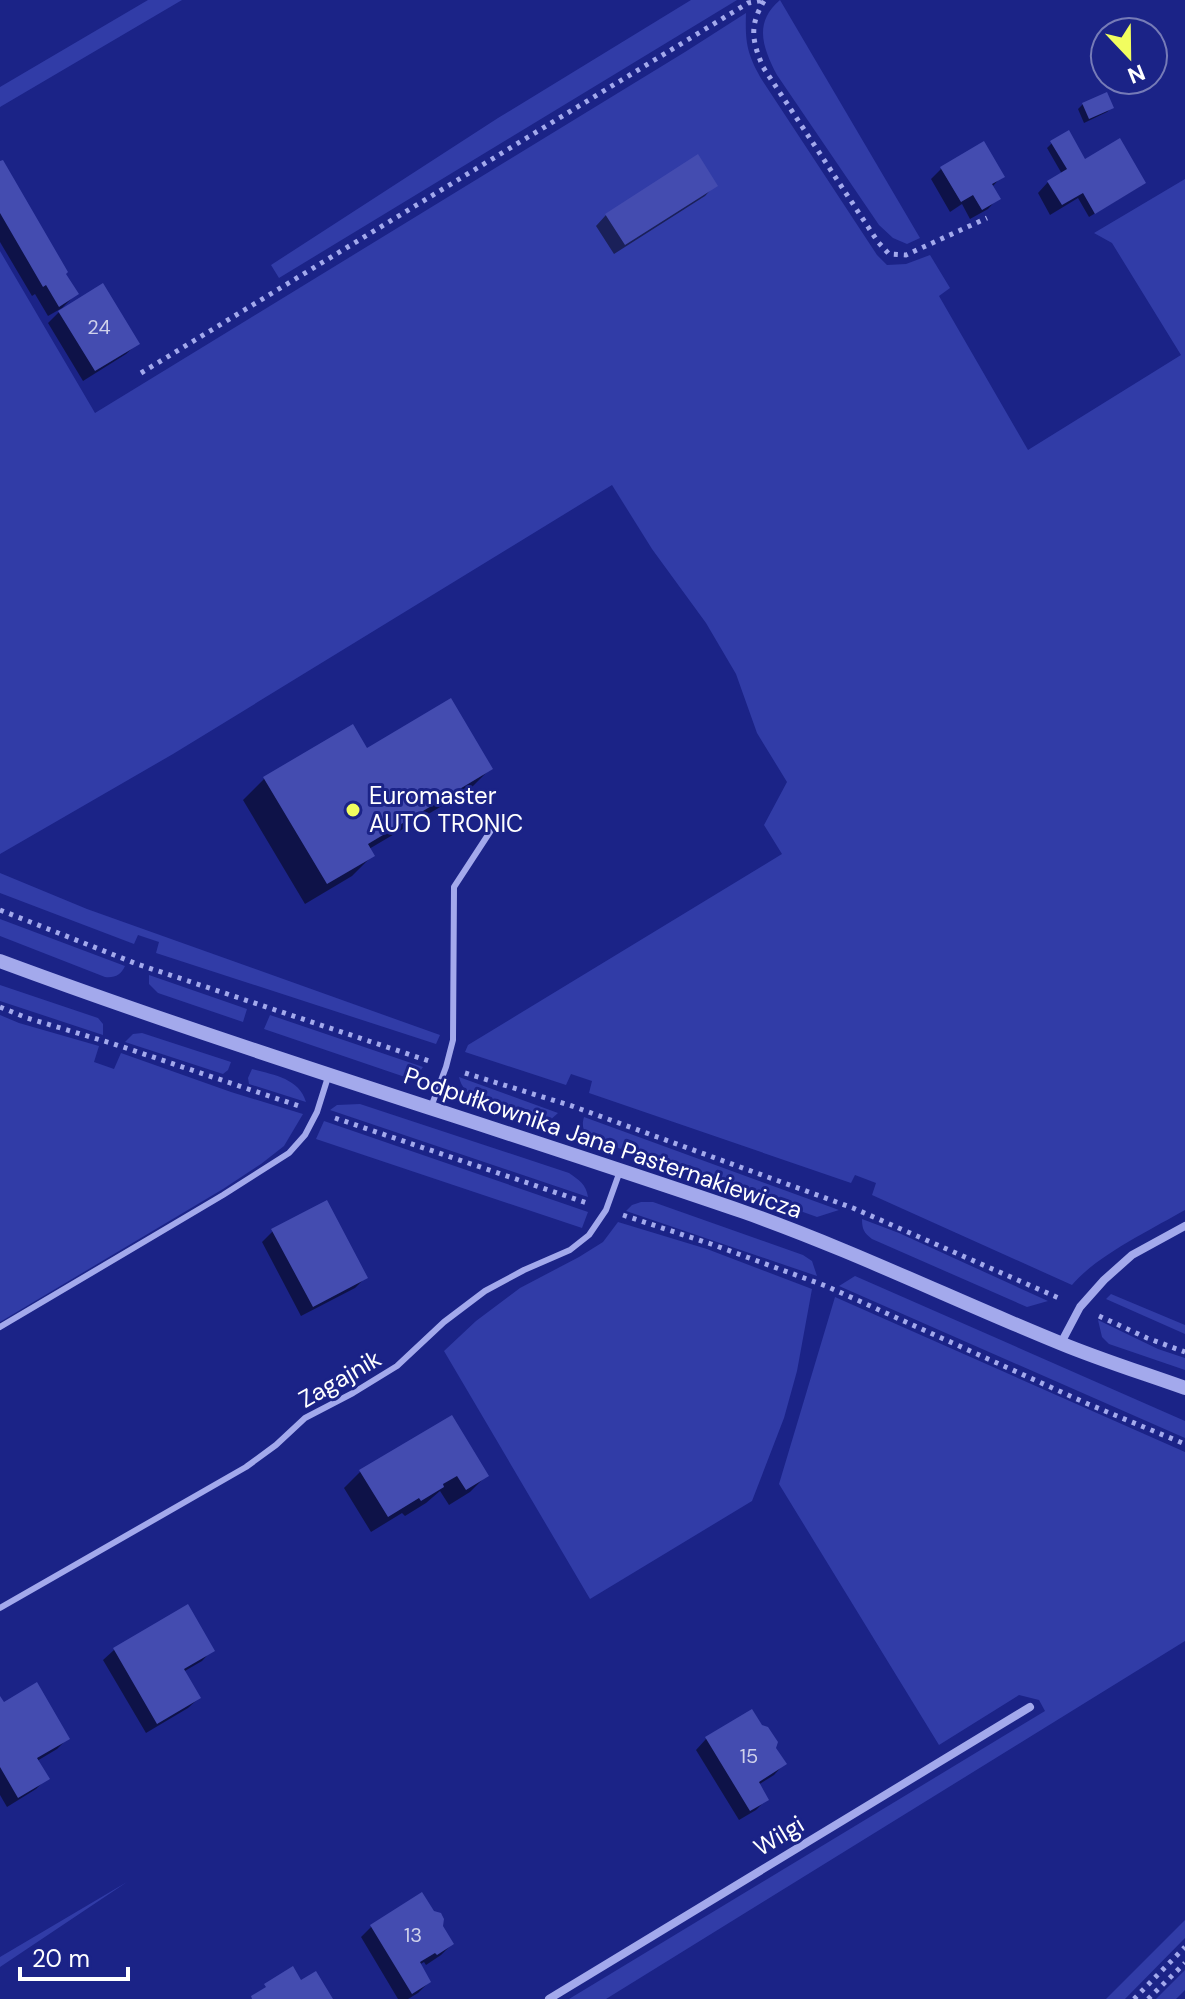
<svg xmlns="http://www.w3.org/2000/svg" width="1185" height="1999" viewBox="0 0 1185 1999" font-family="'DM Sans',sans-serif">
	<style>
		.green { fill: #313ca7 }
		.shadow { fill: #0007 }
		.building { fill: #444cb0 }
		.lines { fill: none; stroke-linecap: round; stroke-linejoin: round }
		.path { stroke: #a3a9ec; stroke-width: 5; stroke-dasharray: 4 6; stroke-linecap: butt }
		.service { stroke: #a3a9ec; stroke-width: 6 }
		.minor { stroke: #a3a9ec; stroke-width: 8 }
		.tertiary { stroke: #a3a9ec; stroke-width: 14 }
		.poi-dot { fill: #f1fd5f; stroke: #1b2387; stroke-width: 3 }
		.labels { text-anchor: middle; stroke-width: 6; stroke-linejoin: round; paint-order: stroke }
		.number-label { font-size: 20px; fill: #d0d2eb }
		.poi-label { font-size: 24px; fill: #fff; stroke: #1b2387; text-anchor: start }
		.street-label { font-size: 24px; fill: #fff; stroke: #1b2387 }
	</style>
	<rect width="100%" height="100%" fill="#1b2387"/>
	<path class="green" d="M 148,0 L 182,0 L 0,107 L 0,87 Z
		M 691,0 L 737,0 L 279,278 L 271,265 L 498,118 Z
		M 780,0 L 920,238 L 907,244 L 893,238 L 879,225 L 777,75 C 763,48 753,23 780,0 Z
		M 746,13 C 745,43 747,54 762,80 L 877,255 L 887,265 L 906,264 L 930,255 L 950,288 L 939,296 L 1028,450 L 1181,355 L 1112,243 L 1094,233 L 1185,179 L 1185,1210 C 1152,1229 1096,1256 1072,1285 L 872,1195 L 876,1183 L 855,1175 L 851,1183 L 589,1093 L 592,1081 L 571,1074 L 566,1085 L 465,1052 L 468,1045 L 782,854 L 764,825 L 787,782 L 757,733 L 736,674 L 706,623 L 652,549 L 612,485 L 173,754 L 0,854 L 0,251 L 95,413 L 685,52 Z
		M 0,873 L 87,909 L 440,1035 L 436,1044 L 156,953 L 159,942 L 138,935 L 134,944 L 0,893 Z
		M 0,919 L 125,966 C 121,975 115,978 105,977 L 0,936 Z
		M 149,975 L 247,1009 L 243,1022 L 158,993 L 149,984 Z
		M 0,985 L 98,1018 L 103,1024 L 103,1035 L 0,1001 Z
		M 0,1015 L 19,1023 L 99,1046 L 94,1062 L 114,1069 L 121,1053 L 231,1092 L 303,1114 L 284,1146 L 261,1164 L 223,1189 L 0,1322 Z
		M 270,1015 L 423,1067 C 417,1076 413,1077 402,1076 L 264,1029 Z
		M 142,1033 L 231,1062 L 228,1070 L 223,1074 L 125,1042 L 133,1034 Z
		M 252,1069 C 273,1075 299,1078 306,1102 L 249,1084 L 248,1078 Z
		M 459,1077 L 558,1113 L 548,1122 L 539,1121 C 514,1113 465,1106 459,1077 Z
		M 360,1104 L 569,1173 C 579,1180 586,1184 588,1197 L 330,1110 L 337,1105 Z
		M 584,1117 L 839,1210 L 817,1217 L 706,1177 L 591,1139 C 584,1132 581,1127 584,1117 Z
		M 324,1121 L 588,1212 L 582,1228 L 316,1139 Z
		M 641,1202 L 653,1202 L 803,1255 L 812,1261 L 817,1276 L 626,1211 L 632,1205 Z
		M 862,1219 L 899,1233 L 1048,1301 L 1027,1307 L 872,1239 C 864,1233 862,1229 862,1219 Z
		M 618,1222 L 707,1249 L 812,1289 L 797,1371 L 784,1418 L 752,1501 L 590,1599 L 444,1351 L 476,1321 L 520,1288 L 579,1257 L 603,1242 Z
		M 855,1276 L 1185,1421 L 1185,1438 L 839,1286 Z
		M 1111,1294 L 1185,1325 L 1185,1334 L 1106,1299 Z
		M 835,1297 L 1185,1452 L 1185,1641 L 606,1999 L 569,1999 L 1045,1711 L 1039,1700 L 1019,1695 L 939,1745 L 779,1484 Z
		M 1098,1320 L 1158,1349 L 1185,1358 L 1185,1370 L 1109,1344 L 1102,1337 Z
		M 127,1882 L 0,1967 L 0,1957 Z
		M 1185,1920 L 1185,1938 L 1125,1999 L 1106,1999 Z
		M 1185,1970 L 1185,1990 L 1176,1999 L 1156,1999 Z"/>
	<path class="shadow" d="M 1083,104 L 1112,107 L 1107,112 L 1084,123 L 1078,109 Z
		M 1052,143 L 1084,161 L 1144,183 L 1139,187 L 1089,217 L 1078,198 L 1050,215 L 1038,193 L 1048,182 L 1062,174 L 1047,148 Z
		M 0,164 L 76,294 L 62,308 L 48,316 L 35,294 L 32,296 L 0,242 Z
		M 941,169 L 1002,176 L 992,187 L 998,198 L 988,209 L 970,219 L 962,204 L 950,212 L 931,179 Z
		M 715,185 L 705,196 L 614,254 L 596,226 L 606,215 Z
		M 62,309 L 137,344 L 126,354 L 83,381 L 48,323 Z
		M 352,726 L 367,751 L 490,769 L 469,790 L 369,849 L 373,855 L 352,876 L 305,904 L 243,800 L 264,779 Z
		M 273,1231 L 366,1277 L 355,1288 L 301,1316 L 262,1242 Z
		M 360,1472 L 486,1476 L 470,1492 L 449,1505 L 440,1491 L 426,1503 L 405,1516 L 402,1513 L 371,1532 L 344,1488 Z
		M 114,1650 L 212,1650 L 202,1661 L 183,1672 L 199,1698 L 188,1708 L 146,1733 L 103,1660 Z
		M 0,1700 L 68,1738 L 57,1749 L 37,1761 L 47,1778 L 36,1789 L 7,1807 L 0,1795 Z
		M 706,1739 L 774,1748 L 784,1764 L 774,1775 L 758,1785 L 767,1799 L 756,1810 L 739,1820 L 696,1750 Z
		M 372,1926 L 452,1944 L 441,1955 L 426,1965 L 424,1962 L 419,1965 L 429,1982 L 418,1993 L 408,1999 L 398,1999 L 361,1937 Z"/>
	<path class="building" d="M 1107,92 L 1114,108 L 1089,119 L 1082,103 Z
		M 1069,130 L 1085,159 L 1120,138 L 1146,183 L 1095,214 L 1083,193 L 1062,205 L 1047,181 L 1067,169 L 1050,141 Z
		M 984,141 L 1005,177 L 992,184 L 1001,199 L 982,210 L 973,195 L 961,202 L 940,167 Z
		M 698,154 L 718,186 L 625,245 L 605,214 Z
		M 3,160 L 68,272 L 66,274 L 79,294 L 59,307 L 46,285 L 43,287 L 0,213 L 0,161 Z
		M 103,283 L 140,344 L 95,371 L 58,311 Z
		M 451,698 L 493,769 L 368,844 L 375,856 L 327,884 L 263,777 L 353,724 L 367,748 Z
		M 327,1200 L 368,1278 L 313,1307 L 271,1229 Z
		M 452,1415 L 489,1476 L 466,1490 L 457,1476 L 443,1484 L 444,1487 L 421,1501 L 419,1498 L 388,1517 L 359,1470 Z
		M 188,1604 L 215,1651 L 184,1669 L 201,1698 L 157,1724 L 113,1648 Z
		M 37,1682 L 70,1739 L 37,1758 L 50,1779 L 18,1798 L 0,1767 L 0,1696 L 4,1702 Z
		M 752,1709 L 762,1725 L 768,1727 L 778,1742 L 776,1748 L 787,1764 L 759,1782 L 769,1800 L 750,1811 L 705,1737 Z
		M 422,1892 L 434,1911 L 441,1913 L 444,1919 L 443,1926 L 454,1944 L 437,1955 L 435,1953 L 420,1962 L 431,1982 L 412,1994 L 370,1925 Z
		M 293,1966 L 301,1980 L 316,1971 L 333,1999 L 252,1999 L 251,1996 L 266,1987 L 264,1984 Z"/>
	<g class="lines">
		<path class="path" d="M 764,1 C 749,26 752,41 763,67 L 878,242 L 889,254 L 906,255 L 987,218
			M 141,373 L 748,3 L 764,0
			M 0,910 L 137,964 L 429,1061
			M 0,1007 L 27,1018 L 114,1044 L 299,1106
			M 465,1073 L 572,1106 L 853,1208 L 1061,1299
			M 335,1118 L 587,1203
			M 623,1215 L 711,1244 L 826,1286 L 1088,1404 L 1185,1444
			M 1099,1316 L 1147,1338 L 1185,1352
			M 1134,1999 L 1185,1947
			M 1148,1999 L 1185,1963"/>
		<path class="service" d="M 431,1107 L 446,1067 L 453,1040 L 454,887 L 501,815
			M 0,1327 L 223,1195 L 289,1153 L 305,1135 L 317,1112 L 328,1077
			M 0,1608 L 246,1467 L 276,1445 L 305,1418 L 353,1393 L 397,1366 L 444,1322 L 485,1291 L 524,1270 L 570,1250 L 589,1235 L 606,1210 L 620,1171"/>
		<path class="minor" d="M 1061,1343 L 1080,1307 L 1104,1280 L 1132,1255 L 1185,1226
			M 549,1999 L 1030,1707"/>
		<path class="tertiary" d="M 0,961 C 245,1052 497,1127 744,1212 C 852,1250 954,1300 1060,1343 C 1101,1360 1143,1373 1185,1388"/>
	</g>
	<circle class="poi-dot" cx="353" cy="810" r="8"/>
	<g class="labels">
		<g class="number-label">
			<text x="99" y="334">24</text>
			<text x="749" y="1763">15</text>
			<text x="413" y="1942">13</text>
		</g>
		<g class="poi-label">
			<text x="369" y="804">Euromaster<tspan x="369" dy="28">AUTO TRONIC</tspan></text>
		</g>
		<g class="street-label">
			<text transform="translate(603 1143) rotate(19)" y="8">Podpułkownika Jana Pasternakiewicza</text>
			<text transform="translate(340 1379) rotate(-30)" y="8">Zagajnik</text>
			<text transform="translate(779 1836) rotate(-31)" y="8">Wilgi</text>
		</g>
	</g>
	<g transform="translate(1129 56) rotate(158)"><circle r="38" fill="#1b2387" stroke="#767bb7" stroke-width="2"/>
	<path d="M0-6L14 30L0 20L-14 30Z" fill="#f1fd5f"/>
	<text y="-12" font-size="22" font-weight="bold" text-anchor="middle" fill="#ffffff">N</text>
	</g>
	<path d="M20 1967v12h108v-12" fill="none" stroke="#ffffff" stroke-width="4"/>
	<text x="32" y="1967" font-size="24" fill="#ffffff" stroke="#1b2387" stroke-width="6" paint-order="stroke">20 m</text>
</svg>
